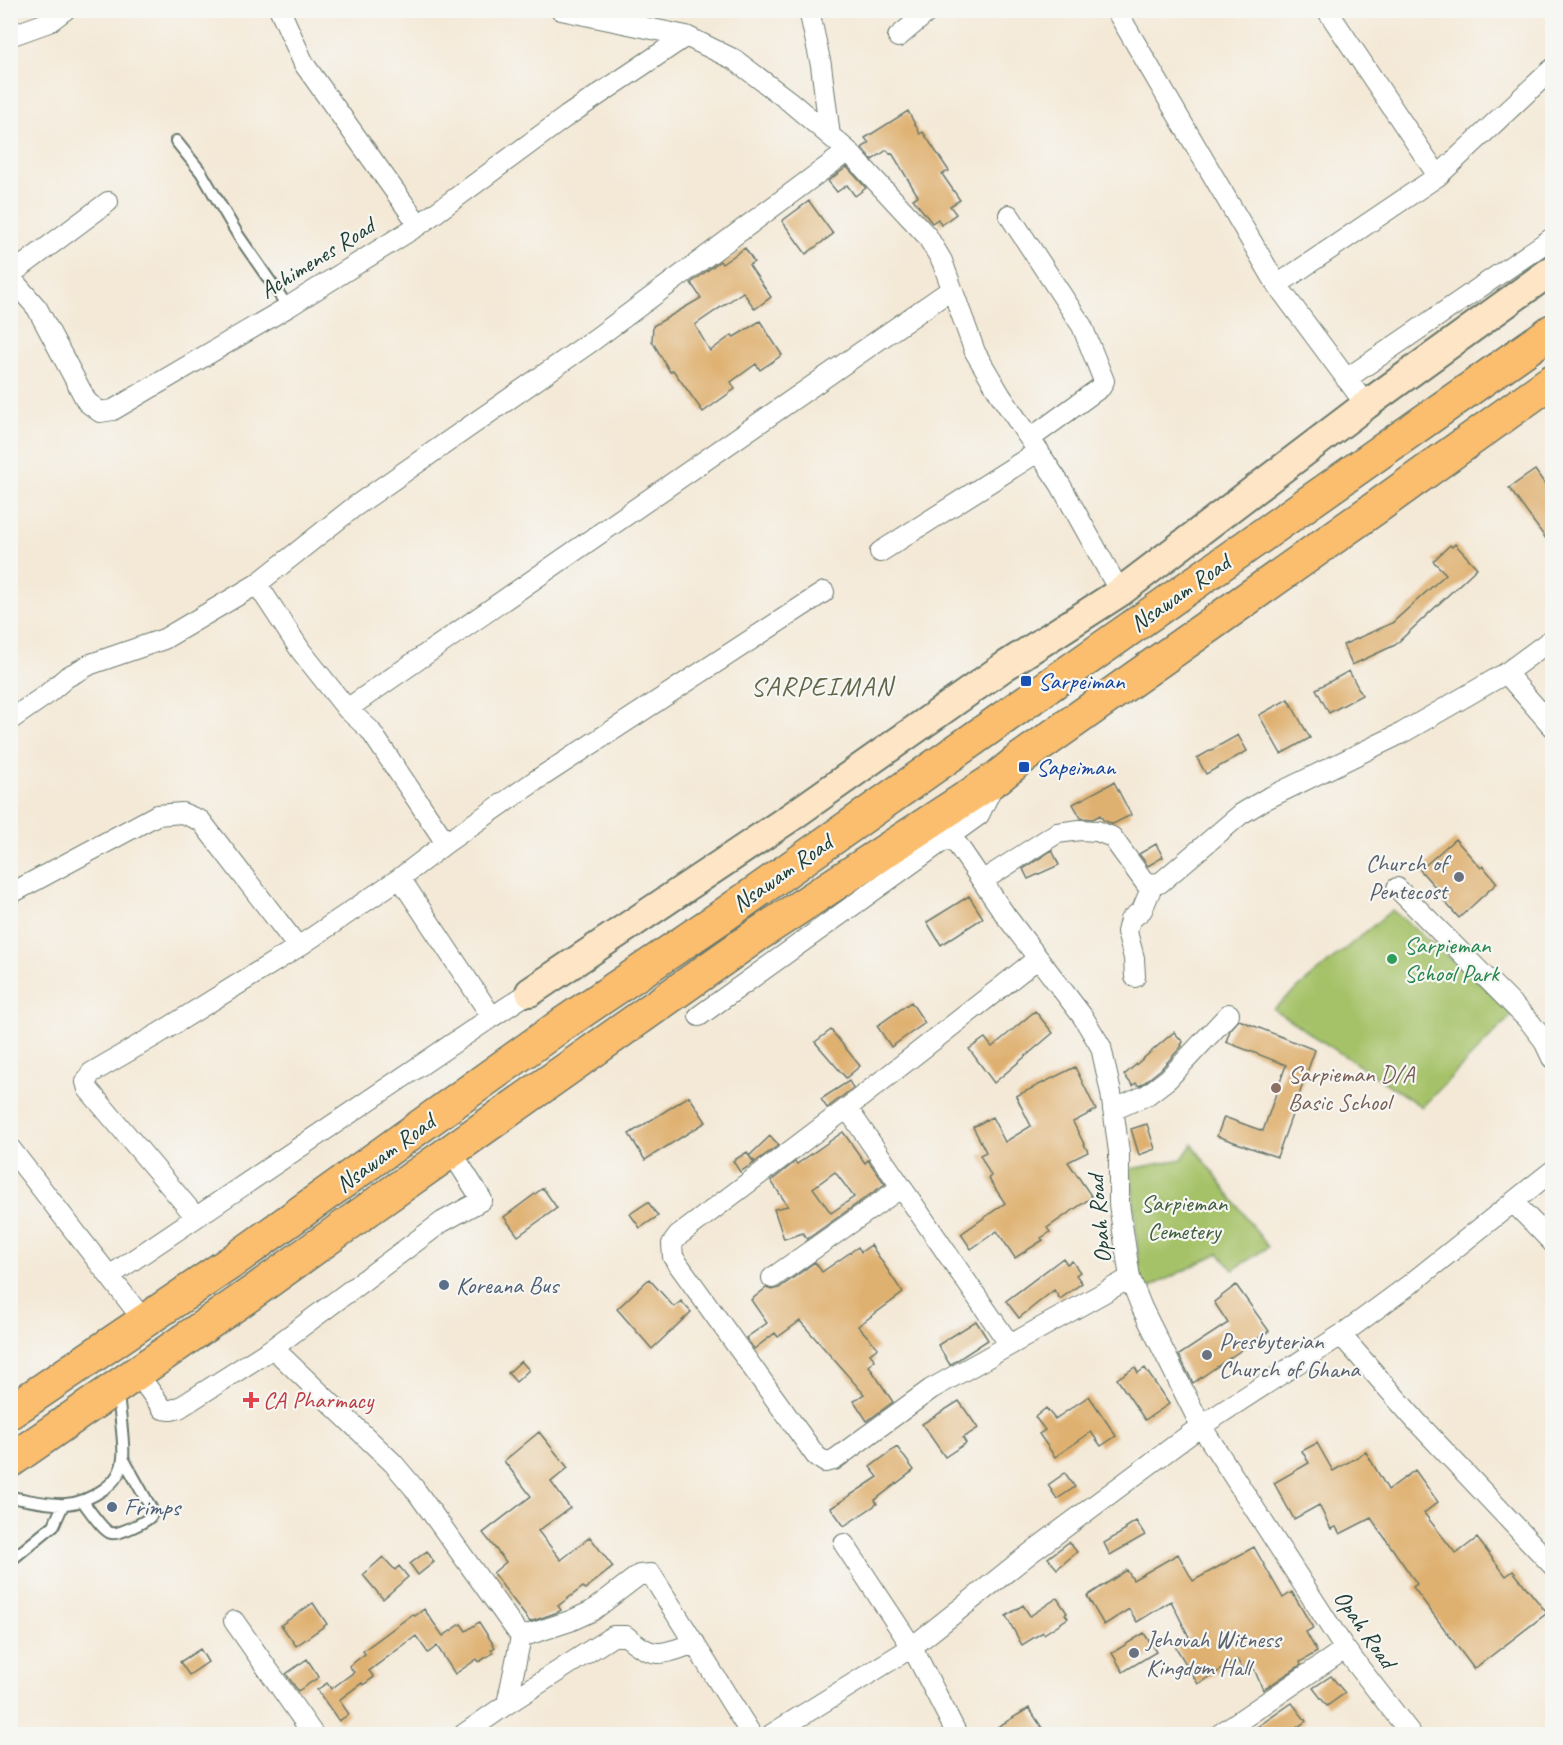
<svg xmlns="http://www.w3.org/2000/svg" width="1563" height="1745" viewBox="0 0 1563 1745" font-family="Caveat,sans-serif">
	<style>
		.green { fill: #a6c269; stroke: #62804e; stroke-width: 1.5 }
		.building { fill: #dfb171; fill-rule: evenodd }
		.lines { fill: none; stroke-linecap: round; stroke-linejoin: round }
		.service-casing { stroke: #6a796d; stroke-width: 14 }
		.minor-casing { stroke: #6a796d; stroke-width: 22 }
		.secondary-casing { stroke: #6a796d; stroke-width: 32 }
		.trunk-casing { stroke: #6a796d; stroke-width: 36 }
		.service { stroke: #fff; stroke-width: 10 }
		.minor { stroke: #fff; stroke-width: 20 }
		.secondary { stroke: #fde5c5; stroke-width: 28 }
		.trunk { stroke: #fbbd6e; stroke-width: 33 }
		.transit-dot { fill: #1a4fb4; stroke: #f6f6f2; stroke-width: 2 }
		.worship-dot { fill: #6b7280; stroke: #f6f6f2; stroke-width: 2 }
		.leisure-dot { fill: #2e9e5b; stroke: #f6f6f2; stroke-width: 2 }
		.education-dot { fill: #8d6e63; stroke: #f6f6f2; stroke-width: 2 }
		.service-dot { fill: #5c6f8a; stroke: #f6f6f2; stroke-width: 2 }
		.health-dot { fill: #e0444e; stroke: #f6f6f2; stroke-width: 2 }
		.labels { text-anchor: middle; stroke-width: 4.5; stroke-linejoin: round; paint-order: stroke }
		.street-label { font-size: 24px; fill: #1f3d34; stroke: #f6f6f2 }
		.transit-label { font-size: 24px; fill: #164399; stroke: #f6f6f2; text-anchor: start }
		.worship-label { font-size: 24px; fill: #5b616d; stroke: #f6f6f2; text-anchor: start }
		.leisure-label { font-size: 24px; fill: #27864d; stroke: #f6f6f2; text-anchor: start }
		.education-label { font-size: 24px; fill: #785e54; stroke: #f6f6f2; text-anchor: start }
		.park-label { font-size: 24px; fill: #415e41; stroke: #f6f6f2 }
		.service-label { font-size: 24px; fill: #4e5e75; stroke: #f6f6f2; text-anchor: start }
		.health-label { font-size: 24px; fill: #be3a42; stroke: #f6f6f2; text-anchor: start }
		.quarter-label { font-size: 27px; letter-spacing: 1.5px; fill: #626649; stroke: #f6f6f2 }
	</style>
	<rect width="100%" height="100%" fill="#f6f6f2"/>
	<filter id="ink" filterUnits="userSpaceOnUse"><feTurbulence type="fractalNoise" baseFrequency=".0167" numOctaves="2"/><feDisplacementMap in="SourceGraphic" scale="12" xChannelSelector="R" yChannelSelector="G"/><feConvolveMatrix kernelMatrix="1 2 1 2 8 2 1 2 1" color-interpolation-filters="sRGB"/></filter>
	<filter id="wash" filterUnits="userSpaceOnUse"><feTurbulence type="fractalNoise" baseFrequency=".008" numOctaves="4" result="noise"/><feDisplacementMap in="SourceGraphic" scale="24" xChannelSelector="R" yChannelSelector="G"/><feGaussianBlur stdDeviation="1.35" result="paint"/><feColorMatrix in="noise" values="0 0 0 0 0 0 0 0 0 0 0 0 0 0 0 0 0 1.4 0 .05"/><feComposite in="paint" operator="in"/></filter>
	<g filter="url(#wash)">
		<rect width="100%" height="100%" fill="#f4e9d7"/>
		<path class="green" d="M 1392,910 L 1515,1012 L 1422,1107 L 1273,1009 Z
			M 1192,1144 L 1268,1247 L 1233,1270 L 1219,1253 L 1141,1292 L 1131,1169 L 1182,1159 Z"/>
		<g id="blocks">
			<path class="building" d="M 908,111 L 920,134 L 923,132 L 949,171 L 942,174 L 960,200 L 950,206 L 956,214 L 941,225 L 938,219 L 932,223 L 913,199 L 918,196 L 892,153 L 890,154 L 887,150 L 872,160 L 862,148 L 869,143 L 865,138 Z
				M 847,167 L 866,188 L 855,196 L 847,185 L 837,192 L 828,181 Z
				M 809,201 L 833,234 L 806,254 L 782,221 Z
				M 745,248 L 754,262 L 749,265 L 771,297 L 755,309 L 743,292 L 695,325 L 710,351 L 732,335 L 734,337 L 760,321 L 782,355 L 760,370 L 756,364 L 731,382 L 735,389 L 703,412 L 673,370 L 670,372 L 652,341 L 653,326 L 701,298 L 691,283 L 720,261 L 722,264 Z
				M 1535,470 L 1552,494 L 1552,547 L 1509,488 Z
				M 1455,544 L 1477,568 L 1395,645 L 1352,665 L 1343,645 L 1392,623 L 1446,574 L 1433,561 L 1450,545 L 1452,547 Z
				M 1349,671 L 1362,695 L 1329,713 L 1316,689 Z
				M 1288,699 L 1310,738 L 1281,754 L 1259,715 Z
				M 1238,735 L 1247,751 L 1206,774 L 1197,758 Z
				M 1114,782 L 1131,815 L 1113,824 L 1103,820 L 1100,815 L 1093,819 L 1081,818 L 1073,804 Z
				M 1455,839 L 1481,868 L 1483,866 L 1497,883 L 1459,918 L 1444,901 L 1446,899 L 1420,870 Z
				M 1156,844 L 1163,857 L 1148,866 L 1139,854 Z
				M 1052,850 L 1059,865 L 1028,879 L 1023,869 Z
				M 969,896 L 983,918 L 941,945 L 927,922 Z
				M 911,1002 L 925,1023 L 891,1047 L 877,1026 Z
				M 1035,1011 L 1053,1033 L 994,1083 L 969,1049 L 985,1038 L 992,1047 Z
				M 1239,1020 L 1315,1050 L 1277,1157 L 1217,1136 L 1224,1117 L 1263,1131 L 1286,1065 L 1226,1042 L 1230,1030 Z
				M 831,1030 L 860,1066 L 846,1078 L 815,1042 Z
				M 1174,1032 L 1183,1042 L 1181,1045 L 1182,1046 L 1160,1070 L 1141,1085 L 1139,1086 L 1136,1083 L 1133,1086 L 1124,1075 Z
				M 1075,1067 L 1096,1110 L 1073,1122 L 1088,1152 L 1068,1162 L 1092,1197 L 1047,1228 L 1050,1232 L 1041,1238 L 1043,1240 L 1015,1258 L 997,1231 L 971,1249 L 961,1234 L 1005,1203 L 988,1178 L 991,1176 L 980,1155 L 986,1152 L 973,1127 L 992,1117 L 1005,1142 L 1031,1126 L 1016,1096 Z
				M 849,1081 L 853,1088 L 827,1108 L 821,1099 Z
				M 689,1096 L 706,1122 L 645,1160 L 629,1134 Z
				M 1147,1124 L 1155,1149 L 1139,1155 L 1131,1129 Z
				M 843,1132 L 865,1163 L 868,1160 L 885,1184 L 807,1239 L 803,1233 L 784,1239 L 774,1209 L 788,1206 L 771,1181 L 795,1162 L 797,1164 ZM 835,1172 L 854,1197 L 831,1213 L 813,1188 Z
				M 770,1136 L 779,1145 L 755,1162 L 749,1156 Z
				M 747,1152 L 754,1163 L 740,1172 L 733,1161 Z
				M 543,1188 L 557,1208 L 518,1236 L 504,1217 Z
				M 648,1202 L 658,1216 L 640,1228 L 630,1214 Z
				M 871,1245 L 903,1293 L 858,1326 L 878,1348 L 870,1354 L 875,1360 L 869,1366 L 893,1402 L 867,1421 L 854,1401 L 864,1394 L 800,1321 L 778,1337 L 775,1333 L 754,1349 L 746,1338 L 767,1323 L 751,1300 L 766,1288 L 772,1290 L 779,1288 L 815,1262 L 822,1272 L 858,1247 L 861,1252 Z
				M 1063,1258 L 1067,1264 L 1072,1261 L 1080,1272 L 1076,1275 L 1082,1283 L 1060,1299 L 1054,1290 L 1019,1318 L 1006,1301 Z
				M 649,1279 L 674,1307 L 681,1301 L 691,1312 L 652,1349 L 617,1309 Z
				M 1236,1285 L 1269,1331 L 1193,1383 L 1179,1355 L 1228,1323 L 1214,1302 Z
				M 976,1321 L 988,1340 L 950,1365 L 938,1345 Z
				M 521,1361 L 529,1370 L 516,1382 L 508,1373 Z
				M 1135,1367 L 1138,1373 L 1145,1368 L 1169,1404 L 1145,1420 L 1117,1379 Z
				M 1089,1396 L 1116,1436 L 1101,1446 L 1091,1432 L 1055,1457 L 1039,1434 L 1045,1430 L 1035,1417 L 1046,1408 L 1055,1419 Z
				M 959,1401 L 978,1428 L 963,1438 L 966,1443 L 945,1457 L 922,1424 Z
				M 539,1432 L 568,1468 L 551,1482 L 570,1508 L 538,1531 L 561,1560 L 590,1537 L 613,1567 L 585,1589 L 583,1587 L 558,1606 L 561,1610 L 558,1612 L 530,1622 L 493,1573 L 506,1562 L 483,1533 L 531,1496 L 504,1461 Z
				M 1317,1443 L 1333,1471 L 1366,1452 L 1388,1490 L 1415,1470 L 1438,1502 L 1424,1513 L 1456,1554 L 1477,1538 L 1506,1576 L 1513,1571 L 1547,1613 L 1474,1669 L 1413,1587 L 1417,1584 L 1371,1518 L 1340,1534 L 1336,1527 L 1331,1529 L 1319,1505 L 1294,1519 L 1274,1483 L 1309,1463 L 1302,1451 Z
				M 897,1447 L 914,1470 L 875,1500 L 877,1504 L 844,1526 L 831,1508 L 878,1477 L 870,1467 Z
				M 1065,1473 L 1075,1487 L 1057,1499 L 1048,1485 Z
				M 1136,1521 L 1145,1535 L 1110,1555 L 1104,1543 L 1126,1530 L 1125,1528 Z
				M 1069,1542 L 1077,1552 L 1057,1569 L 1048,1558 Z
				M 1254,1547 L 1283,1598 L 1292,1592 L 1313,1628 L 1306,1632 L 1317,1652 L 1300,1662 L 1301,1665 L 1263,1690 L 1252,1664 L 1243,1669 L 1237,1660 L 1198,1684 L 1175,1646 L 1189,1637 L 1171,1601 L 1137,1622 L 1129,1609 L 1104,1625 L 1087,1596 L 1127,1570 L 1133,1580 L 1178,1554 L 1193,1581 Z
				M 427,1551 L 434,1562 L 418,1575 L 410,1564 Z
				M 383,1557 L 395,1570 L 399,1566 L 408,1577 L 383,1599 L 363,1575 Z
				M 1057,1598 L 1067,1613 L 1065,1614 L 1068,1618 L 1044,1634 L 1043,1632 L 1022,1645 L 1006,1616 L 1023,1605 L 1030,1616 Z
				M 313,1603 L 327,1624 L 296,1646 L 281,1625 Z
				M 424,1609 L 443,1636 L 461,1624 L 466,1631 L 479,1622 L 495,1647 L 491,1650 L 493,1653 L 479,1662 L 477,1659 L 455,1674 L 437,1646 L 428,1653 L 416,1636 L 369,1671 L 374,1677 L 363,1685 L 362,1683 L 339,1700 L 349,1714 L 339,1721 L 317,1690 L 327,1683 L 331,1689 L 354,1672 L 349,1666 L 365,1654 L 363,1651 L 413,1614 L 415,1616 Z
				M 1144,1633 L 1156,1652 L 1123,1672 L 1112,1653 Z
				M 200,1649 L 208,1662 L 189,1675 L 180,1662 Z
				M 307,1659 L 319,1677 L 298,1691 L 286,1674 Z
				M 1331,1676 L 1345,1693 L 1327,1706 L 1313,1688 Z
				M 1292,1703 L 1306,1721 L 1288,1734 L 1247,1734 Z
				M 1029,1708 L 1046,1734 L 986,1734 Z"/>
		</g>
	</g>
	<g filter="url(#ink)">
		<use href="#blocks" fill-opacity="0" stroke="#6a796d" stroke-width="1.5"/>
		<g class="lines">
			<g class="service-casing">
				<path id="service" d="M 176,141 L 201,172 L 238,235 L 288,307
					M 10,1497 C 48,1503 71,1513 104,1489 C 114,1482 122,1471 123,1458 C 125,1443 119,1410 118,1393
					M 83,1502 C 89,1509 103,1531 111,1533 C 119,1535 145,1522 150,1517 C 153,1513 152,1512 151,1508 L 123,1458
					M 10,1561 L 54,1525 L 63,1505"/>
			</g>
			<g class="minor-casing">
				<path id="minor" d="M 280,10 L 304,64 L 419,225
					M 561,10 L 686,36 L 735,60 L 789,101 L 848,151 L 927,236 L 942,261 L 975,352 L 1001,396 L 1060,484 L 1120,592
					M 809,10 L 821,65 L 830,136
					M 1116,10 L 1277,285 L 1366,405
					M 1327,10 L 1438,176
					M 10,36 L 49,22 L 65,10
					M 898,37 L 930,10
					M 1009,215 L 1082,326 L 1104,381 L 1101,387 L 1031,438
					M 10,275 L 108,202
					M 10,277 L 37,308 L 87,402 L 100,412 L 113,410 L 288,307 L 419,225 L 567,116 L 686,36
					M 1277,285 L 1438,176 L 1552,69
					M 1346,379 L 1552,238
					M 880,552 L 1039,451
					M 257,584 L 301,651 L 347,709 L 370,730 L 446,843
					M 1506,673 L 1552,726
					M 347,709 L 952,289
					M 10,720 L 46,695 L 67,677 L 91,664 L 164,639 L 257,584 L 354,507 L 595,339 L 848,151
					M 938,816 L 1006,916 L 1083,1017 L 1101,1047 L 1111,1093 L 1119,1152 L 1119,1204 L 1130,1278 L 1142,1308 L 1201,1426 L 1345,1649 L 1411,1734
					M 982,881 L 1057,833 L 1080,830 L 1097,831 L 1112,837 L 1146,884 L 1160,883 L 1241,814 L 1266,799 L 1402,733 L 1506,673 L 1552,639
					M 1397,888 L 1529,1021 L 1543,1039 L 1552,1058
					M 10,894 L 157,815 L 182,813 L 201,821 L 298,947
					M 1135,977 L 1134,958 L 1127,932 L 1130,920 L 1142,910 L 1153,884
					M 699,1016 L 979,815 L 994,784
					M 492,1017 L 530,992
					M 847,1108 L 1010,1345 L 1130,1278
					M 1113,1110 L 1147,1095 L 1168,1079 L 1229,1014
					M 10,1148 L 145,1322
					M 1513,1202 L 1552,1242
					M 196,1217 L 88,1089 L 86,1082 L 91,1073 L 158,1034 L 298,947 L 400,878 L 446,843 L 535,781 L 824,592
					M 111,1275 L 492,1017 L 400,878
					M 772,1278 L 902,1187
					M 1341,1335 L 1417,1422 L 1552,1565
					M 1010,1345 L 931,1389 L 834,1460 L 825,1462 L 816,1456 L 673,1257 L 672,1244 L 678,1236 L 847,1108 L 1037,959
					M 273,1348 L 393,1463 L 414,1488 L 521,1637 L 507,1704
					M 137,1373 L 163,1409 L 171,1410 L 179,1408 L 273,1348 L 442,1222 L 482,1200 L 451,1151
					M 844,1544 L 912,1647 L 957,1734
					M 234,1621 L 313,1734
					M 521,1637 L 570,1621 L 592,1611 L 639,1575 L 651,1574 L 751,1734
					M 464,1734 L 507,1704 L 613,1636 L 626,1636 C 655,1661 662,1654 695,1643
					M 772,1734 L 912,1647 L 1033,1551 L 1201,1426 L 1341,1335 L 1409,1285 L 1552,1171
					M 1220,1734 L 1345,1649"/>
			</g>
			<g class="secondary-casing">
				<path id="secondary" d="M 530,992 L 791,817 L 1005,666 L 1120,592 L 1366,405 L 1552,270"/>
			</g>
			<g class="trunk-casing">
				<path id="trunk" d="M 10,1412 L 230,1263 L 560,1026 L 721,917 L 1552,331
					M 10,1461 L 249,1295 L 359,1216 L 754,937 L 998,777 L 1019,760 L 1381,504 L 1552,381"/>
			</g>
			<use href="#service" class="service"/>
			<use href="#minor" class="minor"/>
			<use href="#secondary" class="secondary"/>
			<use href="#trunk" class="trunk"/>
		</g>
	</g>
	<g class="transit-dot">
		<rect x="1020" y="675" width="12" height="12" rx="3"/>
		<rect x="1018" y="761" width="12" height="12" rx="3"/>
	</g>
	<g class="worship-dot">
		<circle cx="1459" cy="877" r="6"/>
		<circle cx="1207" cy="1355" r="6"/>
		<circle cx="1134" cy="1653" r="6"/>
	</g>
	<circle class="leisure-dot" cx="1392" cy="959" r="6"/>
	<circle class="education-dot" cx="1276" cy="1088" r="6"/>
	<g class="service-dot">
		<circle cx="444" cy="1285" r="6"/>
		<circle cx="112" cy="1507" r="6"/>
	</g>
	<path class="health-dot" d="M248 1391h6v6h6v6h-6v6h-6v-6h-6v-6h6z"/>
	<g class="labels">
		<g class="street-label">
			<text transform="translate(317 258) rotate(-32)" y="8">Achimenes Road</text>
			<text transform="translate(1180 593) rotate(-35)" y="8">Nsawam Road</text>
			<text transform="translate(782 873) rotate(-35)" y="8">Nsawam Road</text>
			<text transform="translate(385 1153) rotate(-36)" y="8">Nsawam Road</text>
			<text transform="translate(1099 1219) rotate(-95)" y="8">Opah Road</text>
			<text transform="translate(1365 1629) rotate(55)" y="8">Opah Road</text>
		</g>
		<g class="transit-label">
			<text x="1038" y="689">Sarpeiman</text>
			<text x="1036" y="775">Sapeiman</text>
		</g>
		<g class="worship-label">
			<text x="1447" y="871" text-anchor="end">Church of<tspan x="1447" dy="28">Pentecost</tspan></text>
			<text x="1219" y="1349">Presbyterian<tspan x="1219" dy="28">Church of Ghana</tspan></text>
			<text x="1146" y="1647">Jehovah Witness<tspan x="1146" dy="28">Kingdom Hall</tspan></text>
		</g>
		<g class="leisure-label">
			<text x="1404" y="953">Sarpieman<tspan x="1404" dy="28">School Park</tspan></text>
		</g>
		<g class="education-label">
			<text x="1288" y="1082">Sarpieman D/A<tspan x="1288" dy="28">Basic School</tspan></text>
		</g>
		<g class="park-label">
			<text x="1184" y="1211">Sarpieman<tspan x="1184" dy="28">Cemetery</tspan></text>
		</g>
		<g class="service-label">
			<text x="456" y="1293">Koreana Bus</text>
			<text x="124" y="1515">Frimps</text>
		</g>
		<g class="health-label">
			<text x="263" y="1408">CA Pharmacy</text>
		</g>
		<g class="quarter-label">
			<text x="822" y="695">SARPEIMAN</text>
		</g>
	</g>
	<rect width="1563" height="1745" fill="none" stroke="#f6f6f2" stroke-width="36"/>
</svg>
